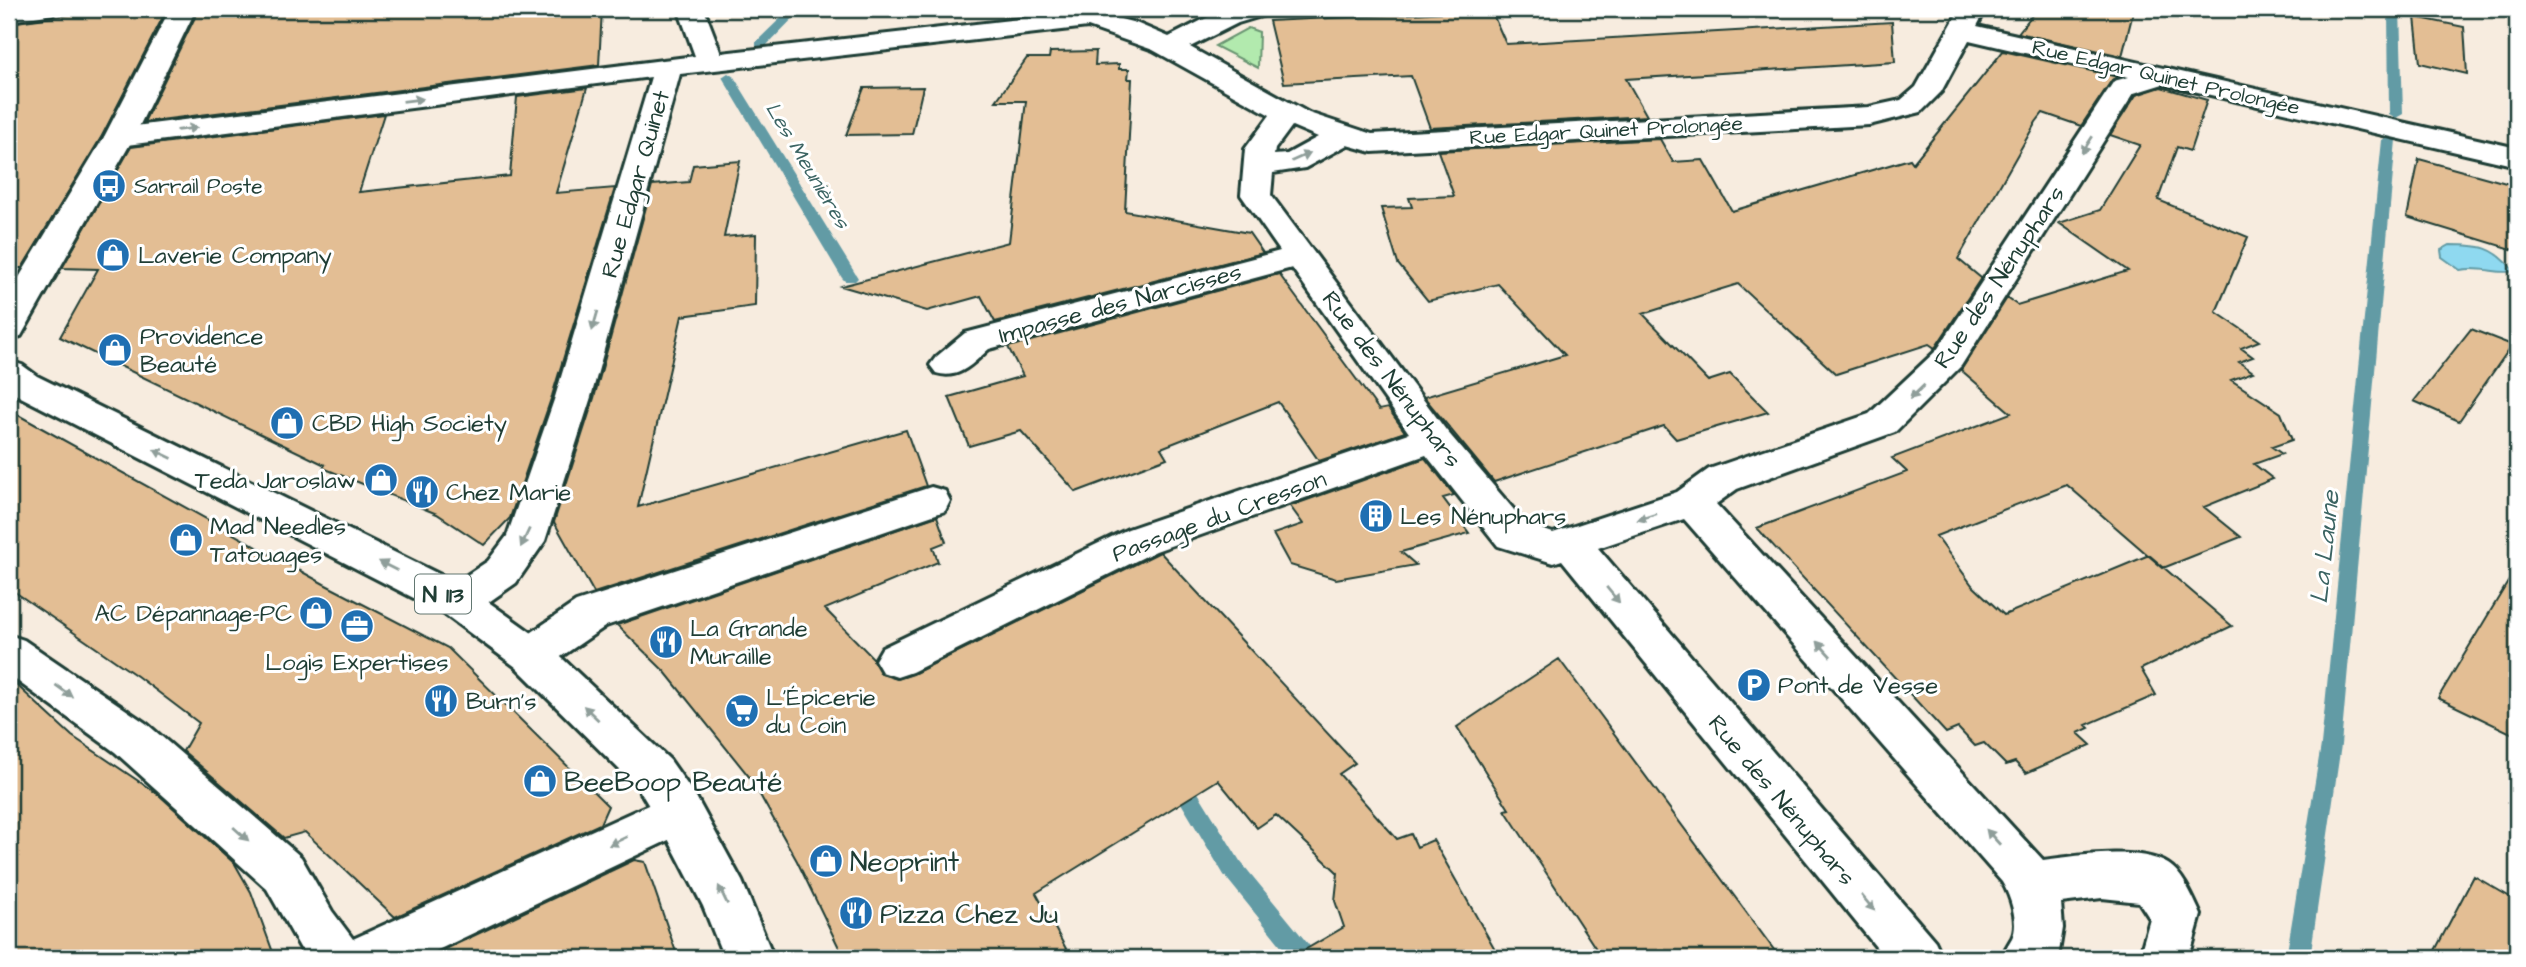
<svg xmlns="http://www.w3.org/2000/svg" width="2526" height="967" viewBox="0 0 2526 967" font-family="'Architects Daughter',sans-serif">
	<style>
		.green { fill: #b2eaae; stroke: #689471; stroke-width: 2 }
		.water { fill: #8fd9f0; stroke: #629ba5; stroke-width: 2 }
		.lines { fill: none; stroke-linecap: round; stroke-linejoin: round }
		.stream { fill: #629ba5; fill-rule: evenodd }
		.building { fill: #e3be94; stroke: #1f3d34; stroke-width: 2 }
		.minor-casing { stroke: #1f3d34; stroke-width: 6 }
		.major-casing { stroke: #1f3d34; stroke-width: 6 }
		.minor { fill: #fff; fill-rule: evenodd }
		.major { fill: #fff; fill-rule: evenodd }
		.oneway { fill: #8f9e9a }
		.labels { text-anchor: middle; stroke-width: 6; stroke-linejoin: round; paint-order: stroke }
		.far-street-label { font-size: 21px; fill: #1f3d34; stroke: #fff }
		.far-water-label { font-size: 21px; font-style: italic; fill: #3b6463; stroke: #fff }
		.far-poi-label { font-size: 21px; fill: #1f3d34; stroke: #fff; text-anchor: start }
		.shield { fill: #fff; stroke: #627771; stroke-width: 2 }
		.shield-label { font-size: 23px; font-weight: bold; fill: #1f3d34 }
		.street-label { font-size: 24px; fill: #1f3d34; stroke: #fff }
		.poi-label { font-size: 24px; fill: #1f3d34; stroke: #fff; text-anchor: start }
		.water-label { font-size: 26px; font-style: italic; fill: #3b6463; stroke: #fff }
		.near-poi-label { font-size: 28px; fill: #1f3d34; stroke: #fff; text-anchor: start }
	</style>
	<rect width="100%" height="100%" fill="#f7ecdf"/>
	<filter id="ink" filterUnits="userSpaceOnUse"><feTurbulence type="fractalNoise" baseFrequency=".0143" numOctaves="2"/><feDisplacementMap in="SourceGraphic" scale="14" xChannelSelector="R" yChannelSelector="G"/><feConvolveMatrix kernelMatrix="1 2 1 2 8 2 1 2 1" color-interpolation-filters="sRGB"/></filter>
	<g filter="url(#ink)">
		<path class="green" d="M 1248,28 L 1259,32 L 1258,68 L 1215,46 Z"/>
		<path class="water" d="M 2450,245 C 2480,245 2494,246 2514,271 C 2501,275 2481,266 2460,270 L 2442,257 L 2441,250 Z"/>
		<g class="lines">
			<path class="stream" d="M 790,9 L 802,9 L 764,48 L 756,48 L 756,42 Z
				M 2388,9 L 2400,9 L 2403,114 L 2396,118 L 2389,114 Z
				M 728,73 L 734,77 L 858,278 L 855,281 L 845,281 L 842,278 L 722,77 Z
				M 2389,136 L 2396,140 L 2341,745 L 2310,958 L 2286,958 L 2321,745 L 2382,140 Z
				M 1189,789 L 1197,791 L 1240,861 L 1313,950 L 1317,958 L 1291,958 L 1224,875 L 1178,798 L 1181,791 Z"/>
		</g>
		<path class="building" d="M 112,9 L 167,9 L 102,136 L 22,268 L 9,268 L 9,23 Z
			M 199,9 L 602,9 L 599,65 L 144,122 Z
			M 2037,9 L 2134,9 L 2122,56 L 2018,33 Z
			M 1491,10 L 1506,44 L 1892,22 L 1895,62 L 1626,79 L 1647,116 L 1430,128 L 1411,76 L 1284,83 L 1269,21 Z
			M 2415,17 L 2464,27 L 2467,74 L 2420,63 Z
			M 1096,51 L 1095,65 L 1119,64 L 1119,69 L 1129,69 L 1128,79 L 1132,79 L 1125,211 L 1249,233 L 1263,253 L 995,322 L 981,296 L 927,311 L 841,286 L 1009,242 L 1026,101 L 996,101 L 1027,58 L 1049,58 L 1050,52 Z
			M 2003,51 L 2118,77 L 2112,80 L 2081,126 L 2043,113 L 2036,122 L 1958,259 L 1981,278 L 1935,348 L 1929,344 L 1836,374 L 1738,284 L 1712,292 L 1643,314 L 1708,381 L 1730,374 L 1768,412 L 1676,439 L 1664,426 L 1494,482 L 1424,397 L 1565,355 L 1498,284 L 1428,301 L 1398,264 L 1381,208 L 1412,207 L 1409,198 L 1454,196 L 1438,151 L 1660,139 L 1673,162 L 1703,160 L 1732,211 L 1910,159 L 1913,163 Z
			M 923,87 L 912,134 L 846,135 L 864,88 Z
			M 2161,87 L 2207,100 L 2190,151 L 2177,147 L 2158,200 L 2248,237 L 2216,312 L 2259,341 L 2241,348 L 2253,357 L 2239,362 L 2253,372 L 2231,380 L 2281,413 L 2292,440 L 2272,447 L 2282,454 L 2254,464 L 2273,479 L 2204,507 L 2241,537 L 2163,568 L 2067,485 L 1936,536 L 1972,585 L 2004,615 L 2149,555 L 2232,626 L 2141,669 L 2156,695 L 2086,725 L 2089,728 L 2078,733 L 2091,745 L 2026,773 L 2015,762 L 2006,765 L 1984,743 L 1975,746 L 1958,728 L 1946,733 L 1757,528 L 1907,472 L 1892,458 L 2011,413 L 1961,370 L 2007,298 L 2017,305 L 2128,271 L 2059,223 L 2100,210 L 2140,145 L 2110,135 L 2136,95 Z
			M 587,88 L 556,193 L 615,188 L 552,396 L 510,518 L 484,545 L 437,514 L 323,468 L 325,465 L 60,337 L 98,269 L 62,268 L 131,147 L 384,114 L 359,192 L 510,176 L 517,97 Z
			M 2419,159 L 2517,186 L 2517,251 L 2407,217 Z
			M 740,161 L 724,237 L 756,234 L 755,306 L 682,316 L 638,507 L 906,430 L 926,486 L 594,593 L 554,522 L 594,398 L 652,185 L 689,182 L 693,165 Z
			M 1279,274 L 1379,410 L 1388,408 L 1405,432 L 1319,461 L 1278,402 L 1161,448 L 1167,458 L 1076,492 L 1021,431 L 969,446 L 949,397 L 1023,376 L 1008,347 Z
			M 2471,329 L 2512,345 L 2459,421 L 2414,401 Z
			M 9,410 L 324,584 L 448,648 L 608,806 L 600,824 L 395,917 L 305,832 L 284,838 L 183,751 L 199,723 L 137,676 L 9,588 Z
			M 1425,458 L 1454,495 L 1443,498 L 1469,533 L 1401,552 L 1416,565 L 1336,579 L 1290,565 L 1273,534 L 1303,524 L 1290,506 Z
			M 937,516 L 946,542 L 933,547 L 938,562 L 825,609 L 873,658 L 881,674 L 898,679 L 913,674 L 1160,552 L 1355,763 L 1339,774 L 1397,839 L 1411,834 L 1417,847 L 1433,840 L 1500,958 L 1291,958 L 1344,927 L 1335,901 L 1338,873 L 1276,815 L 1257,828 L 1218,780 L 1036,893 L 1071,958 L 844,958 L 797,861 L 751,779 L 665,672 L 617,625 Z
			M 2517,567 L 2517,736 L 2438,698 Z
			M 1559,659 L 1780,958 L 1602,958 L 1505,810 L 1509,809 L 1457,727 Z
			M 9,678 L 72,736 L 159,795 L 235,864 L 251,892 L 275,958 L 9,958 Z
			M 634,860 L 645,862 L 678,958 L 440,958 L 435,954 Z
			M 2474,876 L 2517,901 L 2517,958 L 2431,958 Z"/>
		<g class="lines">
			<g class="minor-casing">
				<path id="minor" d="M 9,9 L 57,9 L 53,14 L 9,21 Z
					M 678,9 L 704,9 L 721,53 L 1089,11 L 1136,23 L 1169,37 L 1220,11 L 1272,9 L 1268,14 L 1238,23 L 1190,47 L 1309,113 L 1372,134 L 1869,107 L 1901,100 L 1916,87 L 1960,9 L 1986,9 L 1977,26 L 2517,148 L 2517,166 L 2163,84 L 2134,93 L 1961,366 L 1895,432 L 1737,489 L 1716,504 L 2043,860 C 2077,856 2138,846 2168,864 C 2183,873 2194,900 2201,915 L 2189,958 L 2139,958 L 2150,919 L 2139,902 L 2102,898 L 2061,903 L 2063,928 L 2058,958 L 2001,958 C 2004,951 2008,945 2012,938 C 2020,923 2010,895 2002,882 L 1684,519 L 1598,548 L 1935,941 L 1943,958 L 1885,958 L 1562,560 L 1553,563 L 1498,546 L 1426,455 L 1156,551 L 912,672 L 897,677 L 882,672 L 875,660 L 882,648 L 1128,529 L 1409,433 L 1292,268 L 989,349 C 972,364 959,380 936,373 L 930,365 L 936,357 L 965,333 L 1280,251 L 1241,195 L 1245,149 L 1270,115 L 1153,50 L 1088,27 L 680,74 L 591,397 L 545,541 L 516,583 L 473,613 L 458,618 L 443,613 L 437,602 L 443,591 L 488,561 L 507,536 L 555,397 L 651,77 L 119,146 L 109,143 L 104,137 L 109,131 L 119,128 L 695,56 ZM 1969,40 L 2129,77 L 2114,81 L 1937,350 L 1869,414 L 1709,469 L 1677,492 L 1553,533 L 1526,524 L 1446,430 L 1271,195 L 1273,173 L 1305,168 L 1347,145 L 1372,152 L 1869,125 L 1921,112 L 1941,92 ZM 1292,126 L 1318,137 L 1287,154 L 1274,155 L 1275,149 Z
					M 931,487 L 945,491 L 950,501 L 945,511 L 606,626 L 546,667 L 531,672 L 516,667 L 509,655 L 516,643 L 576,602 Z
					M 9,635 L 24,640 L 147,724 L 301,857 L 332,911 L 353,939 L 679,791 L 696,797 L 703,812 L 696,827 L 421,958 L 306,958 L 267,889 L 115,752 L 9,675 Z"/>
			</g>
			<g class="major-casing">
				<path id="major" d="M 170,9 L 196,9 L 134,137 L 21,336 L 9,339 L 9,294 L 104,137 Z
					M 9,361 L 22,365 L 37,376 L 473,591 L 546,643 L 670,760 L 696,797 L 742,881 L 774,958 L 724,958 L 703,906 L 662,827 L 638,788 L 516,667 L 443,613 L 11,392 Z"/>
			</g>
			<use href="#minor" class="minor"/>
			<use href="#major" class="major"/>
		</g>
		<defs><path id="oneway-solid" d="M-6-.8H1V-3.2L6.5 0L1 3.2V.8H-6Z" transform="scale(1.75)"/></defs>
		<g class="oneway">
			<use href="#oneway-solid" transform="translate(413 100) rotate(-7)"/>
			<use href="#oneway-solid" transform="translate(187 129) rotate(-7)"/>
			<use href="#oneway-solid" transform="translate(2087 145) rotate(123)"/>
			<use href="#oneway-solid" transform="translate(1301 157) rotate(-24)"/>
			<use href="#oneway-solid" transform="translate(595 321) rotate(106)"/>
			<use href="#oneway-solid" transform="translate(1917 392) rotate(136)"/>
			<use href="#oneway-solid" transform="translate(163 454) rotate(-154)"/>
			<use href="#oneway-solid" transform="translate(1647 517) rotate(162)"/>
			<use href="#oneway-solid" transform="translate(525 538) rotate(115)"/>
			<use href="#oneway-solid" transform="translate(388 566) rotate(-153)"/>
			<use href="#oneway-solid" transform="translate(1613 595) rotate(50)"/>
			<use href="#oneway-solid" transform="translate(1824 649) rotate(-132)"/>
			<use href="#oneway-solid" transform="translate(64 691) rotate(35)"/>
			<use href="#oneway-solid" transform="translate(591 713) rotate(-136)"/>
			<use href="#oneway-solid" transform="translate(241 834) rotate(42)"/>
			<use href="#oneway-solid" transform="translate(1993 837) rotate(-132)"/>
			<use href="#oneway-solid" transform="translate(618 841) rotate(154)"/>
			<use href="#oneway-solid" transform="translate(723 895) rotate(-116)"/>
			<use href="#oneway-solid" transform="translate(1868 903) rotate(50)"/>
		</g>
	</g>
	<defs>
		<g id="bus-disc" transform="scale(1.75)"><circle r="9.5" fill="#1f6fb2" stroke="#fff"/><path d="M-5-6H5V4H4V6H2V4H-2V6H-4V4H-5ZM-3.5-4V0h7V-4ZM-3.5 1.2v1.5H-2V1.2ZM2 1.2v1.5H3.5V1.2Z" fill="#fff"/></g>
		<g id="shop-disc" transform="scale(1.75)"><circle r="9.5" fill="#1f6fb2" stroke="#fff"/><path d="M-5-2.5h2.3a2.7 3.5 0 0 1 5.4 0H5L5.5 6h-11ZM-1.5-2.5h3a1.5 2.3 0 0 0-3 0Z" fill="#fff"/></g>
		<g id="restaurant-disc" transform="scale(1.75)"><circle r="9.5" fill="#1f6fb2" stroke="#fff"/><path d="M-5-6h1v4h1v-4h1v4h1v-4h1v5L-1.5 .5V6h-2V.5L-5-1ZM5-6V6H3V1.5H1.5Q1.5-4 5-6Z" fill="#fff"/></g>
		<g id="building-disc" transform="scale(1.75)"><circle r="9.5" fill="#1f6fb2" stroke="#fff"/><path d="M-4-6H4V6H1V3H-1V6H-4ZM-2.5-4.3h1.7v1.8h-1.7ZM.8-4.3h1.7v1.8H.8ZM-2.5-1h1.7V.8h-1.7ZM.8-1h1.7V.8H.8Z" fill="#fff"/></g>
		<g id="office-disc" transform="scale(1.75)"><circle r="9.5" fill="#1f6fb2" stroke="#fff"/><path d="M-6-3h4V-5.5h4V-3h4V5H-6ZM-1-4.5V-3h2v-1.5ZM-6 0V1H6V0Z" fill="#fff"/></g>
		<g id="parking-disc" transform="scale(1.75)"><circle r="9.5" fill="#1f6fb2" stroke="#fff"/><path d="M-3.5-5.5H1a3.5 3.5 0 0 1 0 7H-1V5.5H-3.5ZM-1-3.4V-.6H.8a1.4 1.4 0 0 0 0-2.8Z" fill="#fff"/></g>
		<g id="supermarket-disc" transform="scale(1.75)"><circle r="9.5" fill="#1f6fb2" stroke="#fff"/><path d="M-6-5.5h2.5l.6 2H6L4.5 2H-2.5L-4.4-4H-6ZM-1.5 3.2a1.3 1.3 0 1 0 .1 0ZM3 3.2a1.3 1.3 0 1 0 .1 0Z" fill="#fff"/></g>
	</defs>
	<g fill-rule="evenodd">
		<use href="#bus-disc" x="109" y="186"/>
		<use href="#shop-disc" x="113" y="255"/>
		<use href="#shop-disc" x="115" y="350"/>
		<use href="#shop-disc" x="287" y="423"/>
		<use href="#shop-disc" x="381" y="480"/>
		<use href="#restaurant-disc" x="422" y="492"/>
		<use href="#building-disc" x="1376" y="516"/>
		<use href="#shop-disc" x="186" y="540"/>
		<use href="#shop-disc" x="316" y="613"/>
		<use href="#office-disc" x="357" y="626"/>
		<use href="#restaurant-disc" x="666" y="642"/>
		<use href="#parking-disc" x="1754" y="685"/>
		<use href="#restaurant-disc" x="441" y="701"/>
		<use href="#supermarket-disc" x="742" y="711"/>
		<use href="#shop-disc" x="540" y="781"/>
		<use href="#shop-disc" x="826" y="861"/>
		<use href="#restaurant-disc" x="856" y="913"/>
	</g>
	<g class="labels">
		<g class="far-street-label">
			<text transform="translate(2166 77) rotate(13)" y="7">Rue Edgar Quinet Prolongée</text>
			<text transform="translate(1606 130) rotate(-3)" y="7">Rue Edgar Quinet Prolongée</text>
		</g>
		<g class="far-water-label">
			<text transform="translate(808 165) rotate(59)" y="7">Les Meunières</text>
		</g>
		<g class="far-poi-label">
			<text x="134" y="193">Sarrail Poste</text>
		</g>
		<rect class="shield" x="415" y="574.5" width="56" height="39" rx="5"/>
		<g class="shield-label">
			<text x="443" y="602">N 113</text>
		</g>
		<g class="street-label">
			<text transform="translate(635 184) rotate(-74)" y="8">Rue Edgar Quinet</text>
			<text transform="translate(1999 277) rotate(-56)" y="8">Rue des Nénuphars</text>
			<text transform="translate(1120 303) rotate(-15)" y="8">Impasse des Narcisses</text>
			<text transform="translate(1392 379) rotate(53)" y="8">Rue des Nénuphars</text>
			<text transform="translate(1219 516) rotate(-20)" y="8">Passage du Cresson</text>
			<text transform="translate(1782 800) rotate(50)" y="8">Rue des Nénuphars</text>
		</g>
		<g class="poi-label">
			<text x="138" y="263">Laverie Company</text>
			<text x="140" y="344">Providence<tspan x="140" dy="28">Beauté</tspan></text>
			<text x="312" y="431">CBD High Society</text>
			<text x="356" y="488" text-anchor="end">Teda Jaroslaw</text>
			<text x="446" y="500">Chez Marie</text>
			<text x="1400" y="524">Les Nénuphars</text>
			<text x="210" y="534">Mad Needles<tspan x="210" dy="28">Tatouages</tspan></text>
			<text x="292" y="621" text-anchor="end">AC Dépannage-PC</text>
			<text x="690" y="636">La Grande<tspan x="690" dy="28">Muraille</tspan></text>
			<text x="357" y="670" text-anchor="middle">Logis Expertises</text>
			<text x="1778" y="693">Pont de Vesse</text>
			<text x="766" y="705">L’Épicerie<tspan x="766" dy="28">du Coin</tspan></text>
			<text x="466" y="709">Burn's</text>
		</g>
		<g class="water-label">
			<text transform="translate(2324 547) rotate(-84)" y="9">La Laune</text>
		</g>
		<g class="near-poi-label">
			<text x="564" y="791">BeeBoop Beauté</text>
			<text x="850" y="871">Neoprint</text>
			<text x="880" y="923">Pizza Chez Ju</text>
		</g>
	</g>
	<rect width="2526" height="967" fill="none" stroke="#fff" stroke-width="35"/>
	<rect x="18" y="18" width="2491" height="932" fill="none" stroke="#1f3d34" stroke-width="2.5" filter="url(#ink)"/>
</svg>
